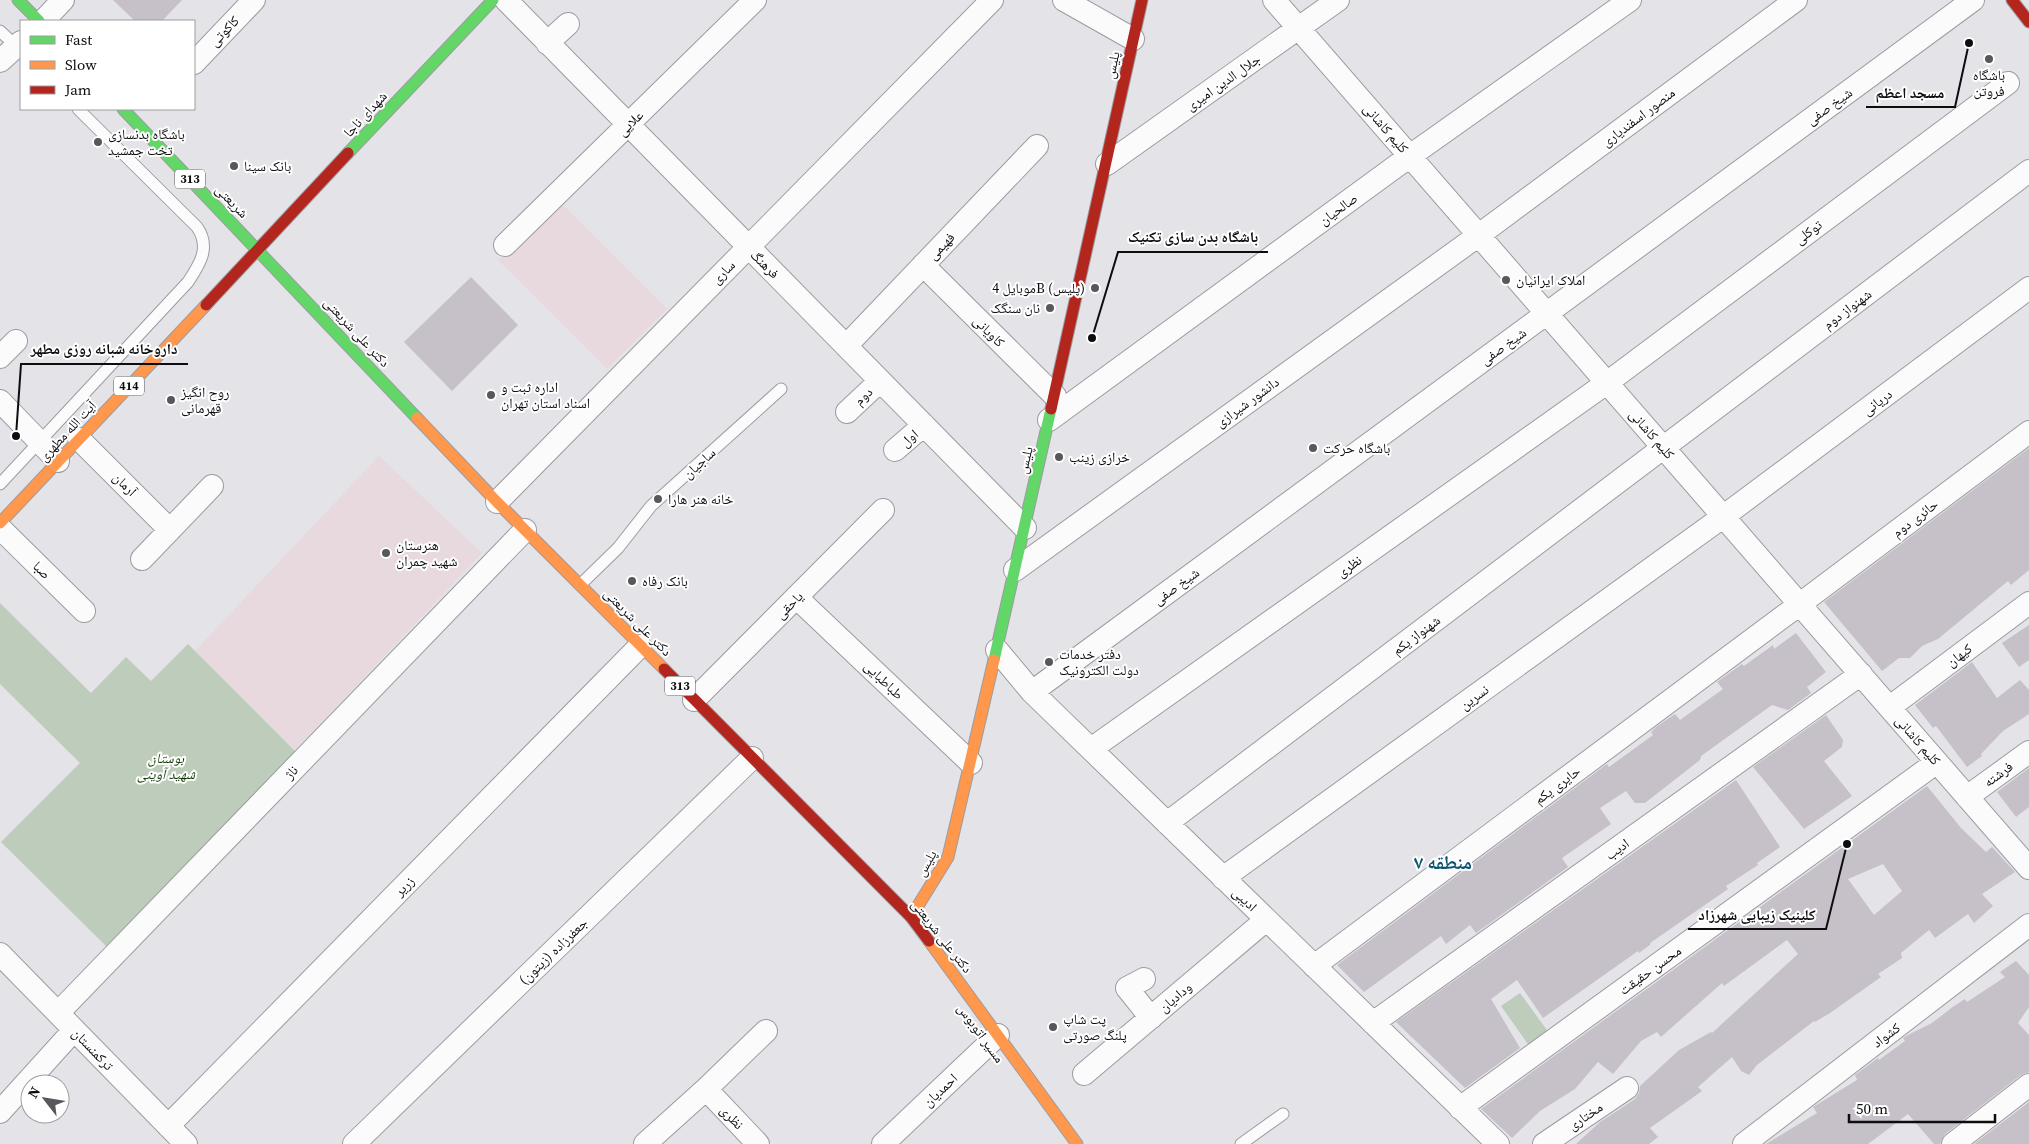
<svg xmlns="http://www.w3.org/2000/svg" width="2029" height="1144" viewBox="0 0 2029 1144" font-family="'Source Serif 4','Noto Naskh Arabic',serif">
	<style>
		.education { fill: #e7d9de }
		.green { fill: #bdccbb }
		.building { fill: #c6c0c9; fill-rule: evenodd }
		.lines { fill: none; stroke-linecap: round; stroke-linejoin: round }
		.lane-casing { stroke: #9c9ca0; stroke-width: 13 }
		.street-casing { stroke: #9c9ca0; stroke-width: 24 }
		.fast-casing { stroke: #9c9ca0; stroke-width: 13 }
		.slow-casing { stroke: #9c9ca0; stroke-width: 13 }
		.jam-casing { stroke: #9c9ca0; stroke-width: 13 }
		.lane { stroke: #fbfbfc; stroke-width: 11 }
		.street { stroke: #fbfbfc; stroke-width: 22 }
		.fast { stroke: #63d668; stroke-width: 11 }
		.slow { stroke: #ff974d; stroke-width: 11 }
		.jam { stroke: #b3261e; stroke-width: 11 }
		.poi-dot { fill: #58585c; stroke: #fff; stroke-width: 2 }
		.labels { text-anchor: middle; stroke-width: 4; stroke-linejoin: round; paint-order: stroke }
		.shield { fill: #fff; stroke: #565658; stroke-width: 1 }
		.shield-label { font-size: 12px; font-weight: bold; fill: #0d0d10 }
		.street-label { font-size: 14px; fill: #0d0d10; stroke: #fff }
		.poi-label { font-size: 14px; fill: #0d0d10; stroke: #fff; text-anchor: start }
		.park-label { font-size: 14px; font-style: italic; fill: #103900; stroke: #fff }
		.district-label { font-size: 19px; font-weight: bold; fill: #0c5671; stroke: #fff }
		.leader { fill: none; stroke: #0d0d10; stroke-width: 2 }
		.callout-dot { fill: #0d0d10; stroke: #fff; stroke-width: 2 }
		.callout-label { font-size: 15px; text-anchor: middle; font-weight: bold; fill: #0d0d10; stroke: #fff; stroke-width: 4; stroke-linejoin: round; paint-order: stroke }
	</style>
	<rect width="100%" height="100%" fill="#e3e3e8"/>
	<path class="education" d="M 558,200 L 667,309 L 607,369 L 498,260 Z
		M 379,456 L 482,553 L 295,750 L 195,651 Z"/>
	<path class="green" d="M 0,603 L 91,693 L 126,657 L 151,681 L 188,644 L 299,755 L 108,948 L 1,842 L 80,763 L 0,684 Z
		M 1520,993 L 1549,1033 L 1530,1047 L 1501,1006 Z"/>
	<path class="building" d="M 113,0 L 182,0 L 162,21 L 135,21 Z
		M 471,277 L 518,325 L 452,391 L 404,342 Z
		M 2029,448 L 2029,570 L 2011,585 L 2008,581 L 1938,639 L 1922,646 L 1910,658 L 1899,658 L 1882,671 L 1824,602 Z
		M 2029,625 L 2029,660 L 2019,667 L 2002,643 Z
		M 1796,633 L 1826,672 L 1807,687 L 1811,693 L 1788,710 L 1772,705 L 1701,756 L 1700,760 L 1645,803 L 1635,803 L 1626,791 L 1600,808 L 1611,824 L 1562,858 L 1568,867 L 1476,933 L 1470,925 L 1446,944 L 1441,936 L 1364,992 L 1337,965 L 1607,764 L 1609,767 L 1653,735 L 1651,732 L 1656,727 L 1675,714 L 1680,720 L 1723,689 L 1717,682 L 1742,664 L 1744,666 L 1773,645 L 1774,649 Z
		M 1972,662 L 1997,698 L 2020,680 L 2029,690 L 2029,714 L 2003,731 L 1981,754 L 1982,756 L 1967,767 L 1936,726 L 1933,728 L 1915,705 Z
		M 1826,715 L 1843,740 L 1842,747 L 1824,761 L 1852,796 L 1804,829 L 1753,767 Z
		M 2029,768 L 2029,807 L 2016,817 L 1997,792 Z
		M 1736,780 L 1780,847 L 1757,863 L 1758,865 L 1726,886 L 1728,889 L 1650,943 L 1651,944 L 1639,953 L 1638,951 L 1543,1018 L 1517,980 L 1491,999 L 1520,1048 L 1465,1088 L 1396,1022 Z
		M 1927,786 L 1961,828 L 1986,852 L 1992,847 L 2015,872 L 1982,894 L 1993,906 L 1974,923 L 1968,914 L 1935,938 L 1929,930 L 1901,953 L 1902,958 L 1878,974 L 1881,977 L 1830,1013 L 1815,1022 L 1814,1021 L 1757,1065 L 1749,1075 L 1741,1071 L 1732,1057 L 1698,1087 L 1702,1091 L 1650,1128 L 1658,1137 L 1649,1144 L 1576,1144 L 1600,1122 L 1635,1099 L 1639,1093 L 1640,1086 L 1679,1050 L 1711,1032 L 1712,1033 L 1798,954 L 1787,940 L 1724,986 L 1722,983 L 1661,1037 L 1657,1032 L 1641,1041 L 1613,1074 L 1598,1062 L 1575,1089 L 1540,1111 L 1512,1138 L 1481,1109 ZM 1883,864 L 1902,891 L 1874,915 L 1848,879 Z
		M 2016,961 L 2029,975 L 2029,1007 L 2018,1023 L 2029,1035 L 2029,1072 L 2021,1075 L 1945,1134 L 1940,1144 L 1934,1144 L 1908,1114 L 1868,1144 L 1766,1144 L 1817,1113 L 1813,1107 L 1857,1080 L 1855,1075 L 1878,1058 L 1879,1060 L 1905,1041 L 1903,1038 L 1908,1035 L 1932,1023 L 1954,1006 L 1965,999 L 1967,1002 L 2005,977 L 2000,972 Z
		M 2029,1102 L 2029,1144 L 1974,1144 Z"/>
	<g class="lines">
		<g class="lane-casing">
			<path id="lane" d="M 0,31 L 18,48
				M 0,484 L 188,282 C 200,264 211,247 197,227 L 78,109
				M 580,585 L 618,548 L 651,506 L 781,389
				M 1241,1144 L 1283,1114"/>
		</g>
		<g class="street-casing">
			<path id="street" d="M 506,0 L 1025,528
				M 1064,0 L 1133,39
				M 1274,0 L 2029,868
				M 43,21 L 63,0
				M 547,43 L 568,24
				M 0,61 L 21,42
				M 194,63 L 254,0
				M 1107,164 L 1338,0
				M 505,245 L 755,0
				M 923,265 L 1055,396
				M 846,346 L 1037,146
				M 0,357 L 16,341
				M 0,401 L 58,461
				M 847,412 L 880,381
				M 1049,420 L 1410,156 L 1630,0
				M 79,439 L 170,530
				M 895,450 L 924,425
				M 497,502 L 992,0
				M 0,528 L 84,611
				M 142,559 L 212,486
				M 1015,570 L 1479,235 L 1796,0
				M 796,597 L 971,763
				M 997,650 L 1032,692 L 1498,1144
				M 1032,692 L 1973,0
				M 694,700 L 883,510
				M 1890,707 L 2029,603
				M 1091,749 L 1608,382 L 2008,83
				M 1967,797 L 2029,752
				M 1167,823 L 2029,171
				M 1223,878 L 1724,516 L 2029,288
				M 0,954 L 186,1144
				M 1314,966 L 1800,604 L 2029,432
				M 1144,979 L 1127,988 L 1151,1018
				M 58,1013 L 525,530
				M 1373,1023 L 1861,674
				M 1084,1074 L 1266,920
				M 706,1089 L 758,1144
				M 1460,1108 L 1937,762
				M 0,1112 L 74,1030
				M 168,1126 L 640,646
				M 354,1144 L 752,758
				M 645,1144 L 706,1089 L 766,1031
				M 883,1144 L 998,1035
				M 1544,1144 L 1627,1088
				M 1744,1144 L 2029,925
				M 1953,1144 L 2029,1085"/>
		</g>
		<g class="fast-casing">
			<path id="fast" d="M 18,0 L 39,21
				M 123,109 L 417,418
				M 348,153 L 493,0
				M 994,660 L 1051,409"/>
		</g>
		<g class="slow-casing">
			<path id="slow" d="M 417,418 L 497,502 L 664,669
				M 0,523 L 206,305
				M 911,917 L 948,857 L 994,660
				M 929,941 L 1077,1144"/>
		</g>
		<g class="jam-casing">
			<path id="jam" d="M 2012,0 L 2029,22
				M 206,305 L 348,153
				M 1051,409 L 1142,0
				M 664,669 L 911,917 L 929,941"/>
		</g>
		<use href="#lane" class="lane"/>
		<use href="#street" class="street"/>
		<use href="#fast" class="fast"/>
		<use href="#slow" class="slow"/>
		<use href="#jam" class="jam"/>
	</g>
	<g class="poi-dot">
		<circle cx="1989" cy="59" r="5"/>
		<circle cx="98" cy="142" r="5"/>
		<circle cx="234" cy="166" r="5"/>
		<circle cx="1506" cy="280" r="5"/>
		<circle cx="1095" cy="288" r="5"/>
		<circle cx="1050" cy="308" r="5"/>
		<circle cx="491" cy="395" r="5"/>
		<circle cx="171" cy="400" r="5"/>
		<circle cx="1313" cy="448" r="5"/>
		<circle cx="1059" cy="457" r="5"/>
		<circle cx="658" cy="499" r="5"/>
		<circle cx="386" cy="553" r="5"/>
		<circle cx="632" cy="581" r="5"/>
		<circle cx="1049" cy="662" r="5"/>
		<circle cx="1053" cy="1027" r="5"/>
	</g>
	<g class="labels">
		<g class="shield">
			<rect x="175" y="169.5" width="30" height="19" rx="4"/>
			<rect x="114" y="376.5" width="30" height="19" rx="4"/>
			<rect x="665" y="676.5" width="30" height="19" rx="4"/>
		</g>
		<g class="shield-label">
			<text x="190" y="183">313</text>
			<text x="129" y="390">414</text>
			<text x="680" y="690">313</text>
		</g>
		<g class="street-label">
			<text transform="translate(224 31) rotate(-46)" y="5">کاکوتی</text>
			<text transform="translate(1112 65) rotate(-78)" y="5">پلیس</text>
			<text transform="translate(1223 82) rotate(-35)" y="5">جلال الدین امیری</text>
			<text transform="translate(1829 106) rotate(-36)" y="5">شیخ صفی</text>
			<text transform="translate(365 114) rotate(-47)" y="5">شهدای ناجا</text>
			<text transform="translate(1638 117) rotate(-37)" y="5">منصور اسفندیاری</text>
			<text transform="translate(630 123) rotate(-44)" y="5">علایی</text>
			<text transform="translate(1386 128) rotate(49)" y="5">کلیم کاشانی</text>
			<text transform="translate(232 201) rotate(46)" y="5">شریعتی</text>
			<text transform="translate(1338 209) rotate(-36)" y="5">صالحیان</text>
			<text transform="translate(1808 232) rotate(-37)" y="5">توکلی</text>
			<text transform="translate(941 246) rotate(-46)" y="5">فهیمی</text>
			<text transform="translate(765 264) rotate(45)" y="5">فرهنگ</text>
			<text transform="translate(723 272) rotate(-45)" y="5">ساری</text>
			<text transform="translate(1847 309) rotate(-37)" y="5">شهنواز دوم</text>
			<text transform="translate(989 331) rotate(45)" y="5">کاویانی</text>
			<text transform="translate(357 332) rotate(47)" y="5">دکتر علی شریعتی</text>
			<text transform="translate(1503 346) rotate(-36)" y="5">شیخ صفی</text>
			<text transform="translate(863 396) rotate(-43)" y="5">دوم</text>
			<text transform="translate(1247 402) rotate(-36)" y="5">دانشور شیرازی</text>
			<text transform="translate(1877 402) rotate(-37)" y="5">دریانی</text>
			<text transform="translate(67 431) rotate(-47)" y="5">آیت الله مطهری</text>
			<text transform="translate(1652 434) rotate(49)" y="5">کلیم کاشانی</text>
			<text transform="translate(909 438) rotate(-40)" y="5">اول</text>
			<text transform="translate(1025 460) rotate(-77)" y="5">پلیس</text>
			<text transform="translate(699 463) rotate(-42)" y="5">ساجیان</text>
			<text transform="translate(125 484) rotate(45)" y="5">آرمان</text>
			<text transform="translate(1915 518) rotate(-37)" y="5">حائری دوم</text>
			<text transform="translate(1349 566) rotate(-35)" y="5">نظری</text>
			<text transform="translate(42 570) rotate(45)" y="5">صبا</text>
			<text transform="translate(1176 586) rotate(-36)" y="5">شیخ صفی</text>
			<text transform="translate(789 605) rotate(-45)" y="5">یاحقی</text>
			<text transform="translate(638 622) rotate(45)" y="5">دکتر علی شریعتی</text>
			<text transform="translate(1416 635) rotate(-37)" y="5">شهنواز یکم</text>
			<text transform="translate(1959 655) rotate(-37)" y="5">کیهان</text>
			<text transform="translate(884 680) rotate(44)" y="5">طباطبایی</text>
			<text transform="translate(1474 697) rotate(-36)" y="5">نسرین</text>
			<text transform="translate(1918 740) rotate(49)" y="5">کلیم کاشانی</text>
			<text transform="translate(291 772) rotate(-46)" y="5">ناژ</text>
			<text transform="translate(1998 774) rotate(-36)" y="5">فرشته</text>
			<text transform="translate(1557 785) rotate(-37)" y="5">حایری یکم</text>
			<text transform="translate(1617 849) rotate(-36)" y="5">ادیب</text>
			<text transform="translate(926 863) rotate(-60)" y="5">پلیس</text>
			<text transform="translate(404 886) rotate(-45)" y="5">زریر</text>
			<text transform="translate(1245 899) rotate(44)" y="5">ادیبی</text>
			<text transform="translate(942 936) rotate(52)" y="5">دکتر علی شریعتی</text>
			<text transform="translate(553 951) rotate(-44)" y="5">جعفرزاده (زیتون)</text>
			<text transform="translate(1650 970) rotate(-36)" y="5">محسن حقیقت</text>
			<text transform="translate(1175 997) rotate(-40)" y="5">ودادیان</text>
			<text transform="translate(981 1033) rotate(54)" y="5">مسیر اتوبوس</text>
			<text transform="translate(1886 1035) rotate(-37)" y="5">کشواد</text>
			<text transform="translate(93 1049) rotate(46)" y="5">ترکمنستان</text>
			<text transform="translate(940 1090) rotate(-43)" y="5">احمدیان</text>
			<text transform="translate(1585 1116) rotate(-34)" y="5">مختاری</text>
			<text transform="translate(732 1117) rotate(47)" y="5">نظری</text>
		</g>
		<g class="poi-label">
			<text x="1989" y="80" text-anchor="middle">باشگاه<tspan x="1989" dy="16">فروتن</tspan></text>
			<text x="108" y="139">باشگاه بدنسازى<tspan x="108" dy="16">تخت جمشيد</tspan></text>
			<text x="244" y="171">بانک سینا</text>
			<text x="1516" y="285">املاک ایرانیان</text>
			<text x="1085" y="293" text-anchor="end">موبایل 4B (پلیس)</text>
			<text x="1040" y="313" text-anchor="end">نان سنگک</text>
			<text x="501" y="392">اداره ثبت و<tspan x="501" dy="16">اسناد استان تهران</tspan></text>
			<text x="181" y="397">روح انگیز<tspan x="181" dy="16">قهرمانی</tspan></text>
			<text x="1323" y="453">باشگاه حرکت</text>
			<text x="1069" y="462">خرازی زینب</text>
			<text x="668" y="504">خانه هنر هارا</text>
			<text x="396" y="550">هنرستان<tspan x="396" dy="16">شهید چمران</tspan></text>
			<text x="642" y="586">بانک رفاه</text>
			<text x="1059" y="659">دفتر خدمات<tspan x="1059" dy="16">دولت الکترونیک</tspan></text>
			<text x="1063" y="1024">پت شاپ<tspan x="1063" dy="16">پلنگ صورتی</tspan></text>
		</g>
		<g class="park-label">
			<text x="166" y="763">بوستان<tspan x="166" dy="16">شهید آوینی</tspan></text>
		</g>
		<g class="district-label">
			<text x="1443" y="869">منطقه ۷</text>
		</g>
	</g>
	<path class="leader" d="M1969 43L1955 107H1866M1092 338L1118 252H1268M16 436L21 364H188M1847 844L1826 929H1688"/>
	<g class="callout-dot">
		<circle cx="1969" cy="43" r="5"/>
		<circle cx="1092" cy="338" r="5"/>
		<circle cx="16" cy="436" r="5"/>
		<circle cx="1847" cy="844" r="5"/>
	</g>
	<g class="callout-label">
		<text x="1910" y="98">مسجد اعظم</text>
		<text x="1193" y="242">باشگاه بدن سازی تکنیک</text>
		<text x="104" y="354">داروخانه شبانه روزی مطهر</text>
		<text x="1757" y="920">کلینیک زیبایی شهرزاد</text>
	</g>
	<rect x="20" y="20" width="175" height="90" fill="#ffffff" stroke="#9e9e9f"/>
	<rect x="30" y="36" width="25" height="8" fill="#63d668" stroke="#9e9e9f"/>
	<text x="65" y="45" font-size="15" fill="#0d0d10">Fast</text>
	<rect x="30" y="61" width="25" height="8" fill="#ff974d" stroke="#9e9e9f"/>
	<text x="65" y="70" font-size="15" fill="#0d0d10">Slow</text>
	<rect x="30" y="86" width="25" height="8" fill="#b3261e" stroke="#9e9e9f"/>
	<text x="65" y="95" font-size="15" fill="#0d0d10">Jam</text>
	<g transform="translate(45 1099) rotate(301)"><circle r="24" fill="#ffffff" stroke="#9e9e9f"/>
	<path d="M0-4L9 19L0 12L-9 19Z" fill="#58585c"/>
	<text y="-8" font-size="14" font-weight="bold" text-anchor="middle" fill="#0d0d10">N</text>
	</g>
	<path d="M1849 1114v8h146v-8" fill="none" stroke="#0d0d10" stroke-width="2.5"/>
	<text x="1856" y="1114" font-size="15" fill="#0d0d10" stroke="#ffffff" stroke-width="4" paint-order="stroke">50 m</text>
</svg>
